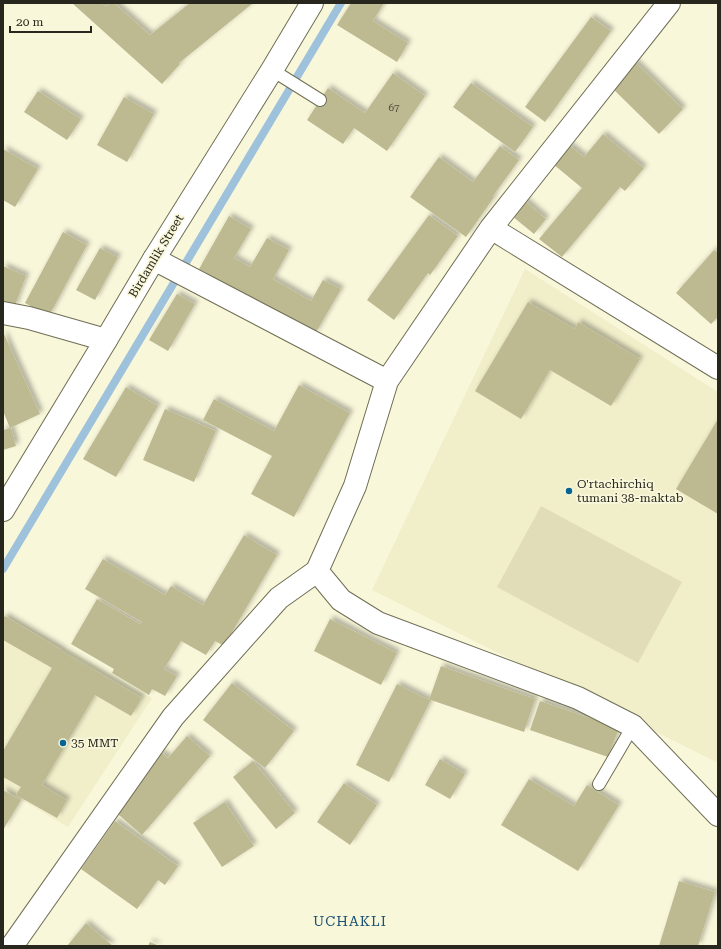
<svg xmlns="http://www.w3.org/2000/svg" width="721" height="949" viewBox="0 0 721 949" font-family="'Roboto Serif',serif">
	<style>
		.built { fill: #f1efca }
		.green { fill: #e0ddb8 }
		.lines { fill: none; stroke-linecap: round; stroke-linejoin: round }
		.stream { stroke: #9ec2dc; stroke-width: 8 }
		.building { fill: #bdba92; filter: url(#shadow) }
		.lane-casing { stroke: #706e55; stroke-width: 14 }
		.street-casing { stroke: #706e55; stroke-width: 24 }
		.secondary-casing { stroke: #706e55; stroke-width: 24 }
		.lane { stroke: #fff; stroke-width: 12 }
		.street { stroke: #fff; stroke-width: 22 }
		.secondary { stroke: #fff; stroke-width: 22 }
		.poi-dot { fill: #056493; stroke: #f9f7da; stroke-width: 1.5 }
		.labels { text-anchor: middle; stroke-width: 3.5; stroke-linejoin: round; paint-order: stroke }
		.number-label { font-size: 10px; fill: #4d4c3a }
		.street-label { font-size: 12px; fill: #28271d; stroke: #f9f7da }
		.poi-label { font-size: 12px; fill: #28271d; stroke: #f9f7da; text-anchor: start }
		.quarter-label { font-size: 14px; letter-spacing: 1px; fill: #1b5274; stroke: #f9f7da }
	</style>
	<defs>
		<filter id="shadow"><feDropShadow dx="3.5" dy="-3.5" stdDeviation="2" flood-color="#0004"/></filter>
	</defs>
	<rect width="100%" height="100%" fill="#f9f7da"/>
	<path class="built" d="M 525,269 L 718,392 L 718,763 L 372,590 Z
		M 3,612 L 152,698 L 68,827 L 3,789 Z"/>
	<path class="green" d="M 541,506 L 682,582 L 638,663 L 497,587 Z"/>
	<g class="lines">
		<path class="stream" d="M 3,569 L 341,3"/>
	</g>
	<path class="building" d="M 72,3 L 102,3 L 106,7 L 110,3 L 114,3 L 150,35 L 190,3 L 253,3 L 179,63 L 180,64 L 162,84 Z
		M 351,3 L 384,3 L 373,21 L 408,43 L 397,62 L 337,25 Z
		M 591,17 L 611,31 L 545,122 L 525,107 Z
		M 635,62 L 683,109 L 659,134 L 611,87 Z
		M 393,73 L 425,96 L 387,151 L 354,128 L 343,144 L 307,120 L 328,88 L 365,113 Z
		M 471,83 L 533,127 L 515,152 L 453,107 Z
		M 38,91 L 81,119 L 67,140 L 24,112 Z
		M 124,97 L 154,114 L 127,162 L 97,145 Z
		M 603,134 L 644,168 L 625,191 L 620,187 L 562,257 L 539,239 L 582,188 L 553,164 L 569,145 L 584,157 Z
		M 500,146 L 519,160 L 493,196 L 494,197 L 466,237 L 410,197 L 439,157 L 473,182 Z
		M 3,149 L 38,169 L 15,207 L 3,200 Z
		M 524,200 L 546,219 L 534,234 L 512,216 Z
		M 429,215 L 458,236 L 430,275 L 428,273 L 394,320 L 367,300 Z
		M 229,216 L 251,229 L 234,258 L 250,267 L 267,238 L 289,250 L 273,279 L 311,301 L 323,280 L 341,289 L 315,334 L 199,269 Z
		M 63,232 L 87,245 L 49,316 L 25,303 Z
		M 100,248 L 118,257 L 95,300 L 76,290 Z
		M 714,250 L 718,253 L 718,317 L 711,324 L 676,293 Z
		M 3,266 L 26,276 L 14,308 L 3,303 Z
		M 177,294 L 195,304 L 168,351 L 149,340 Z
		M 528,302 L 575,329 L 578,322 L 640,359 L 611,406 L 550,370 L 521,419 L 475,391 Z
		M 4,334 L 40,414 L 10,428 L 3,411 L 3,335 Z
		M 299,385 L 350,413 L 294,517 L 251,494 L 272,456 L 203,420 L 214,399 L 274,431 Z
		M 126,387 L 158,406 L 116,477 L 83,459 Z
		M 165,409 L 216,431 L 194,482 L 143,460 Z
		M 718,419 L 718,514 L 676,489 Z
		M 11,428 L 16,446 L 3,450 L 3,430 Z
		M 244,535 L 277,555 L 224,646 L 215,641 L 206,655 L 181,641 L 164,669 L 177,676 L 165,696 L 152,689 L 149,695 L 112,673 L 114,669 L 71,644 L 97,599 L 140,624 L 142,622 L 85,589 L 103,559 L 165,595 L 171,586 L 203,605 Z
		M 5,616 L 62,650 L 62,651 L 142,698 L 131,716 L 95,695 L 42,785 L 67,800 L 57,818 L 16,795 L 21,787 L 3,777 L 3,751 L 52,668 L 3,640 L 3,619 Z
		M 330,619 L 397,653 L 381,685 L 314,651 Z
		M 441,666 L 535,699 L 524,732 L 431,700 L 389,782 L 356,765 L 397,684 L 429,700 Z
		M 232,683 L 294,731 L 265,768 L 203,720 Z
		M 540,701 L 619,728 L 608,757 L 530,730 Z
		M 187,736 L 210,756 L 142,835 L 112,809 L 161,752 L 168,758 Z
		M 440,759 L 465,774 L 450,799 L 425,785 Z
		M 253,761 L 295,813 L 276,829 L 233,777 Z
		M 529,779 L 574,806 L 587,785 L 619,805 L 578,871 L 501,825 Z
		M 344,783 L 377,805 L 350,845 L 317,822 Z
		M 3,790 L 21,800 L 3,830 Z
		M 225,802 L 254,846 L 222,867 L 193,823 Z
		M 115,821 L 178,866 L 165,885 L 158,880 L 137,909 L 81,869 Z
		M 679,881 L 715,892 L 698,946 L 659,946 Z
		M 86,923 L 113,946 L 67,946 Z
		M 150,942 L 159,946 L 148,946 Z"/>
	<g class="lines">
		<g class="lane-casing">
			<path id="lane" d="M 272,70 L 320,100
				M 599,784 L 633,726"/>
		</g>
		<g class="street-casing">
			<path id="street" d="M 491,228 L 718,368
				M 154,259 L 387,381
				M 3,313 L 29,318 L 106,340
				M 317,571 L 341,600 L 378,623 L 578,698 L 633,726 L 718,815
				M 12,946 L 173,717 L 279,598 L 317,571 L 355,486 L 387,381 L 491,228 L 669,3"/>
		</g>
		<g class="secondary-casing">
			<path id="secondary" d="M 3,510 L 106,340 L 154,259 L 272,70 L 312,3"/>
		</g>
		<use href="#lane" class="lane"/>
		<use href="#street" class="street"/>
		<use href="#secondary" class="secondary"/>
	</g>
	<g class="poi-dot">
		<circle cx="569" cy="491" r="4"/>
		<circle cx="63" cy="743" r="4"/>
	</g>
	<g class="labels">
		<g class="number-label">
			<text x="394" y="111">67</text>
		</g>
		<g class="street-label">
			<text transform="translate(156 256) rotate(-59)" y="4">Birdamlik Street</text>
		</g>
		<g class="poi-label">
			<text x="577" y="488">O'rtachirchiq<tspan x="577" dy="14">tumani 38-maktab</tspan></text>
			<text x="71" y="747">35 MMT</text>
		</g>
		<g class="quarter-label">
			<text x="350" y="926">UCHAKLI</text>
		</g>
	</g>
	<rect width="721" height="949" fill="none" stroke="#28271d" stroke-width="8"/>
	<path d="M10 26v6h81v-6" fill="none" stroke="#28271d" stroke-width="2"/>
	<text x="16" y="26" font-size="12" fill="#28271d" stroke="#f9f7da" stroke-width="3" paint-order="stroke">20 m</text>
</svg>
